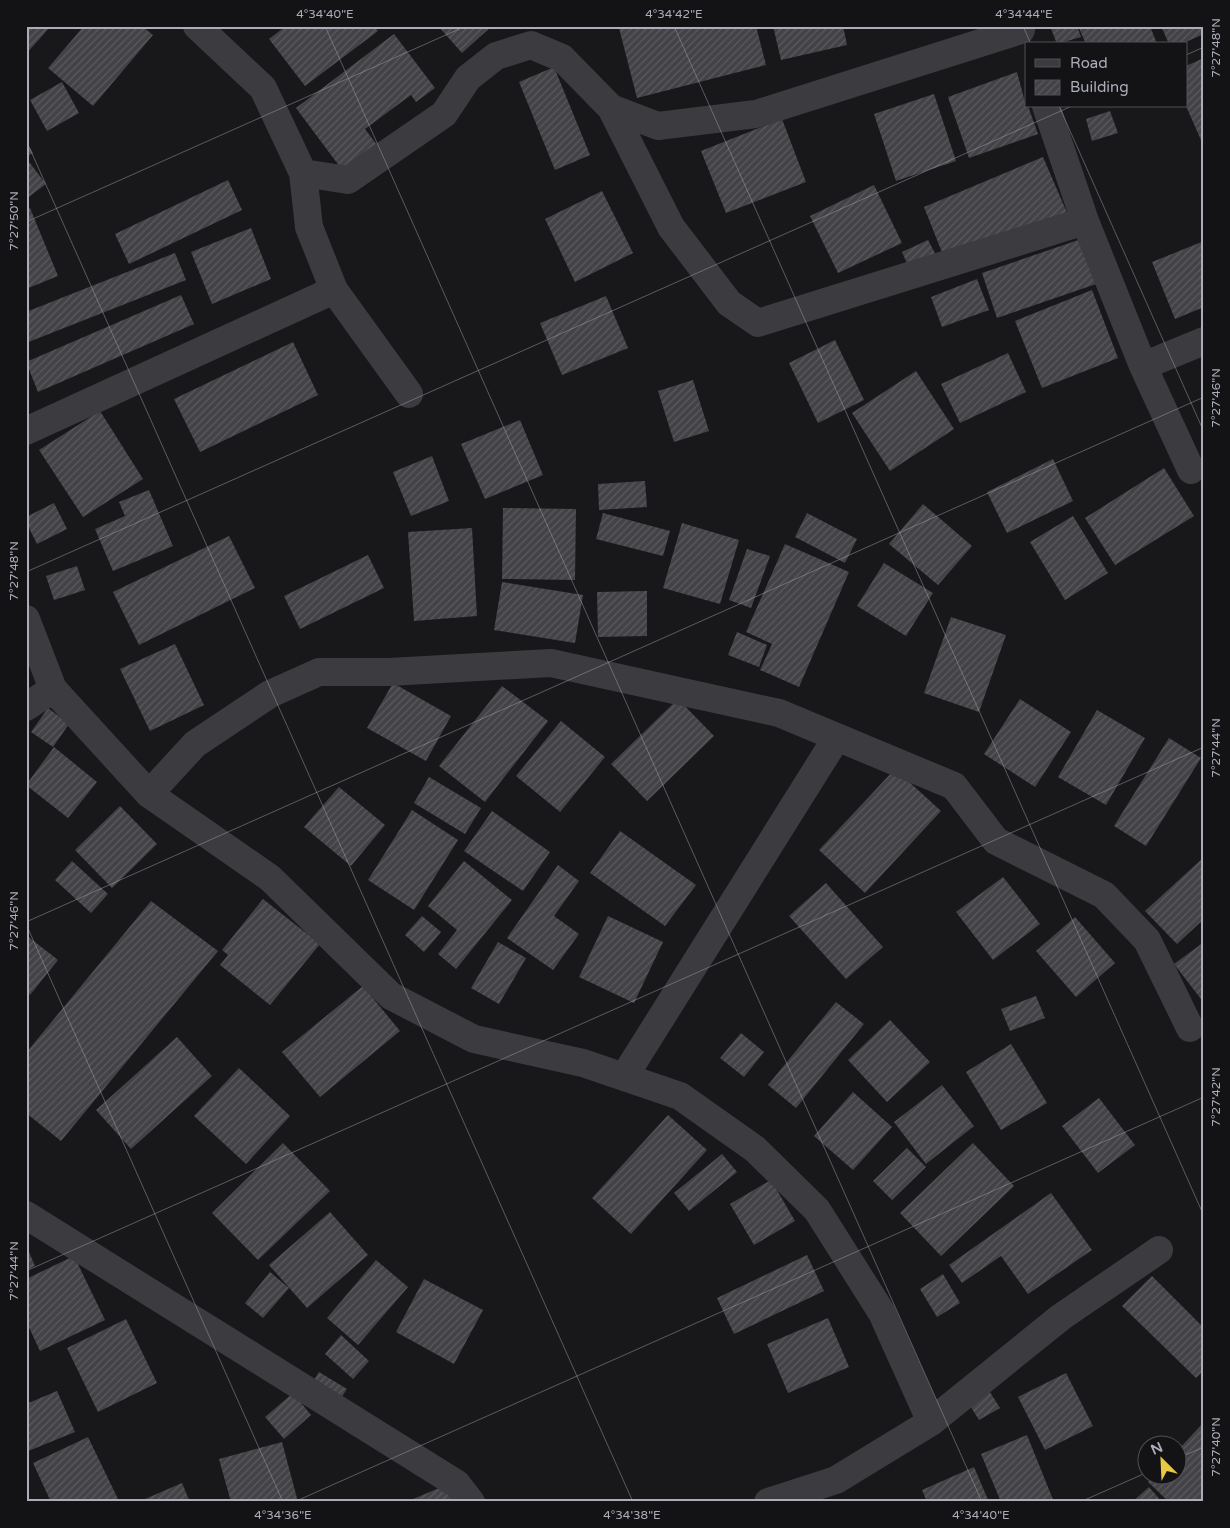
<svg xmlns="http://www.w3.org/2000/svg" width="1230" height="1528" viewBox="0 0 1230 1528" font-family="'Varela Round',sans-serif">
	<style>
		.building { fill: url(#building-hatch) }
		.lines { fill: none; stroke-linecap: round; stroke-linejoin: round }
		.minor { stroke: #3b3b40; stroke-width: 28 }
		.ticks { fill: none; stroke: #abadb9; stroke-width: 1; stroke-opacity: 0.45 }
		.neatline { fill: none; stroke: #abadb9; stroke-width: 2 }
		.ticks-label { font-size: 12px; text-anchor: middle; fill: #abadb9 }
	</style>
	<defs>
		<pattern id="building-hatch" width="6" height="6" patternUnits="userSpaceOnUse" patternTransform="scale(1.25)"><rect width="6" height="6" fill="#424247"/><path d="M-1 1l2-2M0 6l6-6M5 7l2-2" fill="none" stroke="#5b5b5f"/></pattern>
	</defs>
	<rect width="100%" height="100%" fill="#18181a"/>
	<path class="building" d="M 26,26 L 51,26 L 26,54 Z
		M 84,26 L 142,26 L 153,35 L 93,106 L 48,68 Z
		M 286,26 L 374,26 L 378,31 L 305,86 L 269,39 Z
		M 438,26 L 492,26 L 462,53 Z
		M 628,26 L 756,26 L 766,65 L 637,98 L 619,28 Z
		M 773,26 L 843,26 L 847,45 L 781,60 Z
		M 1050,26 L 1077,26 L 1081,37 L 1057,44 Z
		M 1078,26 L 1150,26 L 1157,44 L 1086,44 Z
		M 1161,26 L 1204,26 L 1204,34 L 1181,44 L 1169,44 Z
		M 394,34 L 435,88 L 416,102 L 411,95 L 365,129 L 380,149 L 346,175 L 296,108 Z
		M 1204,58 L 1204,147 L 1186,106 L 1186,66 Z
		M 554,67 L 590,155 L 555,170 L 519,82 Z
		M 1017,72 L 1026,106 L 1028,106 L 1038,134 L 969,158 L 948,97 Z
		M 62,82 L 79,113 L 47,131 L 30,100 Z
		M 934,94 L 956,161 L 896,181 L 874,114 Z
		M 1110,111 L 1118,133 L 1092,141 L 1086,119 Z
		M 782,119 L 806,182 L 726,213 L 701,151 Z
		M 26,142 L 33,153 L 26,157 Z
		M 1043,157 L 1068,215 L 945,260 L 924,207 Z
		M 26,158 L 46,184 L 26,199 Z
		M 228,180 L 242,210 L 129,264 L 115,234 Z
		M 874,185 L 902,243 L 838,273 L 810,216 Z
		M 602,191 L 633,253 L 575,282 L 545,219 Z
		M 30,208 L 58,276 L 26,289 L 26,210 Z
		M 251,228 L 271,279 L 212,304 L 191,252 Z
		M 1084,238 L 1099,283 L 997,318 L 982,273 Z
		M 928,240 L 936,255 L 909,268 L 902,252 Z
		M 1204,241 L 1204,307 L 1175,319 L 1152,262 Z
		M 175,253 L 186,280 L 26,343 L 26,312 Z
		M 977,279 L 989,310 L 942,327 L 931,297 Z
		M 1092,290 L 1118,358 L 1042,388 L 1015,321 Z
		M 181,295 L 194,324 L 38,392 L 26,362 Z
		M 606,296 L 628,348 L 562,375 L 540,323 Z
		M 835,340 L 864,400 L 818,423 L 789,363 Z
		M 293,342 L 318,395 L 200,452 L 174,399 Z
		M 1008,353 L 1026,392 L 960,423 L 941,384 Z
		M 916,371 L 954,429 L 890,471 L 852,413 Z
		M 693,380 L 709,431 L 674,442 L 658,391 Z
		M 100,411 L 143,479 L 83,517 L 39,450 Z
		M 520,420 L 543,475 L 485,499 L 461,444 Z
		M 432,456 L 449,501 L 411,516 L 393,472 Z
		M 1053,459 L 1073,501 L 1007,533 L 987,492 Z
		M 1164,468 L 1194,516 L 1115,565 L 1085,518 Z
		M 645,481 L 647,507 L 599,510 L 598,484 Z
		M 149,490 L 173,546 L 113,571 L 95,529 L 125,516 L 119,502 Z
		M 54,503 L 67,529 L 37,544 L 26,522 L 26,517 Z
		M 923,504 L 972,546 L 938,585 L 889,544 Z
		M 503,508 L 576,509 L 575,580 L 502,579 Z
		M 603,513 L 670,531 L 663,556 L 596,539 Z
		M 807,513 L 857,539 L 845,563 L 795,537 Z
		M 1073,516 L 1108,573 L 1065,600 L 1030,542 Z
		M 682,523 L 739,540 L 720,604 L 663,588 Z
		M 472,528 L 477,616 L 414,621 L 408,532 Z
		M 229,536 L 255,588 L 139,645 L 113,592 Z
		M 785,544 L 849,572 L 799,687 L 760,670 L 772,644 L 746,632 Z
		M 747,549 L 770,556 L 751,608 L 729,600 Z
		M 368,555 L 384,588 L 300,629 L 284,596 Z
		M 884,563 L 933,593 L 906,636 L 857,606 Z
		M 77,566 L 85,590 L 54,600 L 46,576 Z
		M 502,582 L 583,595 L 575,643 L 494,630 Z
		M 647,591 L 647,636 L 598,637 L 597,592 Z
		M 951,617 L 1006,635 L 979,712 L 924,693 Z
		M 737,632 L 767,645 L 759,667 L 728,655 Z
		M 175,644 L 204,705 L 150,731 L 120,669 Z
		M 393,683 L 451,716 L 426,761 L 367,728 Z
		M 502,686 L 548,721 L 485,802 L 439,766 Z
		M 678,699 L 714,736 L 647,801 L 611,764 Z
		M 1020,699 L 1071,732 L 1035,787 L 984,754 Z
		M 48,708 L 69,724 L 53,747 L 31,732 Z
		M 1097,710 L 1145,738 L 1106,805 L 1058,777 Z
		M 561,721 L 605,757 L 560,812 L 516,776 Z
		M 1169,738 L 1201,758 L 1146,846 L 1114,826 Z
		M 54,747 L 97,782 L 68,818 L 26,785 Z
		M 895,769 L 941,811 L 865,893 L 819,850 Z
		M 429,777 L 481,808 L 465,834 L 414,803 Z
		M 339,787 L 385,825 L 351,866 L 304,827 Z
		M 120,806 L 157,844 L 112,888 L 75,850 Z
		M 412,810 L 458,840 L 414,910 L 368,880 Z
		M 492,811 L 550,852 L 523,891 L 464,851 Z
		M 620,831 L 696,885 L 665,926 L 590,873 Z
		M 1204,857 L 1204,919 L 1177,944 L 1145,911 Z
		M 72,861 L 108,894 L 91,913 L 55,880 Z
		M 464,861 L 512,900 L 456,969 L 438,954 L 457,930 L 428,906 Z
		M 558,865 L 579,881 L 554,916 L 579,934 L 553,970 L 507,938 Z
		M 1003,877 L 1040,924 L 993,960 L 956,912 Z
		M 826,883 L 883,947 L 846,979 L 789,916 Z
		M 263,899 L 320,944 L 270,1005 L 220,965 L 228,955 L 222,950 Z
		M 151,901 L 218,951 L 61,1141 L 26,1113 L 26,1053 Z
		M 422,916 L 441,932 L 424,952 L 405,935 Z
		M 608,916 L 663,942 L 634,1003 L 579,977 Z
		M 1075,917 L 1115,963 L 1076,997 L 1036,951 Z
		M 26,935 L 58,960 L 30,995 L 26,991 Z
		M 498,942 L 526,958 L 499,1004 L 471,988 Z
		M 1204,942 L 1204,1003 L 1174,964 Z
		M 363,986 L 400,1031 L 320,1097 L 282,1052 Z
		M 1036,996 L 1045,1018 L 1010,1031 L 1001,1009 Z
		M 836,1002 L 864,1024 L 796,1108 L 768,1085 Z
		M 890,1020 L 930,1062 L 887,1102 L 848,1060 Z
		M 741,1033 L 764,1052 L 744,1077 L 720,1058 Z
		M 177,1037 L 212,1076 L 131,1149 L 96,1110 Z
		M 1011,1044 L 1047,1103 L 1001,1130 L 966,1072 Z
		M 239,1068 L 290,1116 L 246,1164 L 194,1116 Z
		M 942,1085 L 974,1126 L 926,1164 L 894,1122 Z
		M 853,1092 L 892,1127 L 853,1170 L 814,1136 Z
		M 1099,1098 L 1135,1145 L 1098,1173 L 1062,1126 Z
		M 668,1115 L 707,1150 L 631,1234 L 592,1198 Z
		M 283,1143 L 330,1191 L 258,1260 L 212,1213 Z
		M 973,1143 L 1014,1186 L 941,1256 L 900,1213 Z
		M 907,1148 L 926,1167 L 892,1200 L 873,1181 Z
		M 722,1154 L 737,1172 L 689,1211 L 674,1193 Z
		M 771,1180 L 795,1221 L 754,1245 L 730,1204 Z
		M 1051,1193 L 1092,1250 L 1028,1294 L 1001,1256 L 962,1283 L 949,1265 Z
		M 330,1212 L 368,1255 L 307,1308 L 269,1265 Z
		M 26,1245 L 35,1266 L 26,1270 Z
		M 807,1255 L 824,1291 L 734,1334 L 717,1298 Z
		M 74,1256 L 105,1320 L 40,1351 L 26,1321 L 26,1279 Z
		M 376,1260 L 408,1287 L 358,1345 L 327,1318 Z
		M 270,1272 L 289,1288 L 263,1318 L 245,1303 Z
		M 943,1274 L 960,1303 L 937,1317 L 920,1289 Z
		M 1152,1276 L 1202,1326 L 1204,1325 L 1204,1370 L 1196,1378 L 1122,1306 Z
		M 424,1279 L 483,1310 L 454,1364 L 396,1332 Z
		M 828,1318 L 849,1367 L 788,1393 L 767,1344 Z
		M 126,1319 L 157,1383 L 98,1412 L 67,1348 Z
		M 341,1335 L 369,1361 L 353,1379 L 325,1354 Z
		M 319,1372 L 347,1389 L 337,1404 L 309,1387 Z
		M 1066,1373 L 1093,1426 L 1045,1450 L 1018,1397 Z
		M 988,1389 L 1000,1408 L 979,1420 L 967,1401 Z
		M 57,1391 L 75,1432 L 26,1452 L 26,1404 Z
		M 293,1393 L 311,1415 L 284,1439 L 265,1417 Z
		M 1204,1422 L 1204,1502 L 1169,1502 L 1148,1482 L 1153,1476 L 1178,1476 L 1178,1450 Z
		M 1027,1435 L 1054,1502 L 1001,1502 L 981,1454 Z
		M 88,1437 L 119,1501 L 51,1502 L 33,1463 Z
		M 282,1442 L 298,1502 L 231,1502 L 219,1459 Z
		M 974,1467 L 989,1502 L 927,1502 L 922,1490 Z
		M 182,1483 L 190,1502 L 138,1502 Z
		M 451,1483 L 459,1502 L 406,1502 Z
		M 1149,1487 L 1162,1502 L 1132,1502 Z"/>
	<g class="lines">
		<path class="minor" d="M 197,26 L 263,88 L 303,173 L 309,227 L 334,290 L 409,394
			M 1046,106 L 1085,221 L 1143,366 L 1191,470
			M 611,108 L 671,227 L 729,303 L 758,323 L 1085,221
			M 303,173 L 348,180 L 444,114 L 468,78 L 496,56 L 531,45 L 562,58 L 611,108 L 658,126 L 756,114 L 1021,30 L 1018,26
			M 1143,366 L 1204,341
			M 26,431 L 334,290
			M 26,619 L 53,689 L 149,794 L 270,878 L 391,996 L 474,1039 L 583,1063 L 680,1096 L 755,1149 L 817,1210 L 882,1313 L 931,1422
			M 26,707 L 53,689
			M 149,794 L 195,744 L 270,694 L 319,672 L 389,672 L 551,663 L 779,713 L 954,786 L 996,841 L 1104,895 L 1147,940 L 1190,1028
			M 624,1077 L 837,737
			M 26,1215 L 457,1484 L 471,1502
			M 768,1502 L 836,1480 L 931,1422 L 1061,1317 L 1159,1250"/>
	</g>
	<path class="ticks" d="M 325,26 L 982,1502M 674,26 L 1204,1216M 1023,26 L 1031,44M 1186,55 L 1204,47M 1059,106 L 1204,432M 26,140 L 633,1502M 26,222 L 466,26M 26,572 L 1072,106M 26,922 L 1204,397M 26,924 L 283,1502M 26,1271 L 1204,747M 1178,1458 L 1204,1447M 294,1502 L 1204,1097M 1080,1502 L 1148,1472"/>
	<rect width="1230" height="1528" fill="none" stroke="#131315" stroke-width="55"/>
	<rect x="1025" y="42" width="162" height="65" fill="#131315" stroke="#505157"/>
	<rect x="1035" y="59" width="25" height="8" fill="#3b3b40" stroke="#505157"/>
	<text x="1070" y="68" font-size="15" fill="#abadb9">Road</text>
	<rect x="1035" y="80" width="25" height="15" fill="url(#building-hatch)" stroke="#505157"/>
	<text x="1070" y="92" font-size="15" fill="#abadb9">Building</text>
	<g transform="translate(1162 1460) rotate(336)"><circle r="24" fill="#131315" stroke="#505157"/>
	<path d="M0-4L9 19L0 12L-9 19Z" fill="#e7c942"/>
	<text y="-8" font-size="14" font-weight="bold" text-anchor="middle" fill="#abadb9">N</text>
	</g>
	<rect x="28" y="28" width="1174" height="1472" class="neatline"/>
	<g class="ticks-label">
		<text x="325" y="18">4°34'40"E</text>
		<text x="674" y="18">4°34'42"E</text>
		<text x="1024" y="18">4°34'44"E</text>
		<text transform="translate(1216 48) rotate(-90)" y="4">7°27'48"N</text>
		<text transform="translate(14 221) rotate(-90)" y="4">7°27'50"N</text>
		<text transform="translate(1216 398) rotate(-90)" y="4">7°27'46"N</text>
		<text transform="translate(14 571) rotate(-90)" y="4">7°27'48"N</text>
		<text transform="translate(1216 748) rotate(-90)" y="4">7°27'44"N</text>
		<text transform="translate(14 921) rotate(-90)" y="4">7°27'46"N</text>
		<text transform="translate(1216 1097) rotate(-90)" y="4">7°27'42"N</text>
		<text transform="translate(14 1271) rotate(-90)" y="4">7°27'44"N</text>
		<text transform="translate(1216 1447) rotate(-90)" y="4">7°27'40"N</text>
		<text x="283" y="1519">4°34'36"E</text>
		<text x="632" y="1519">4°34'38"E</text>
		<text x="981" y="1519">4°34'40"E</text>
	</g>
</svg>
